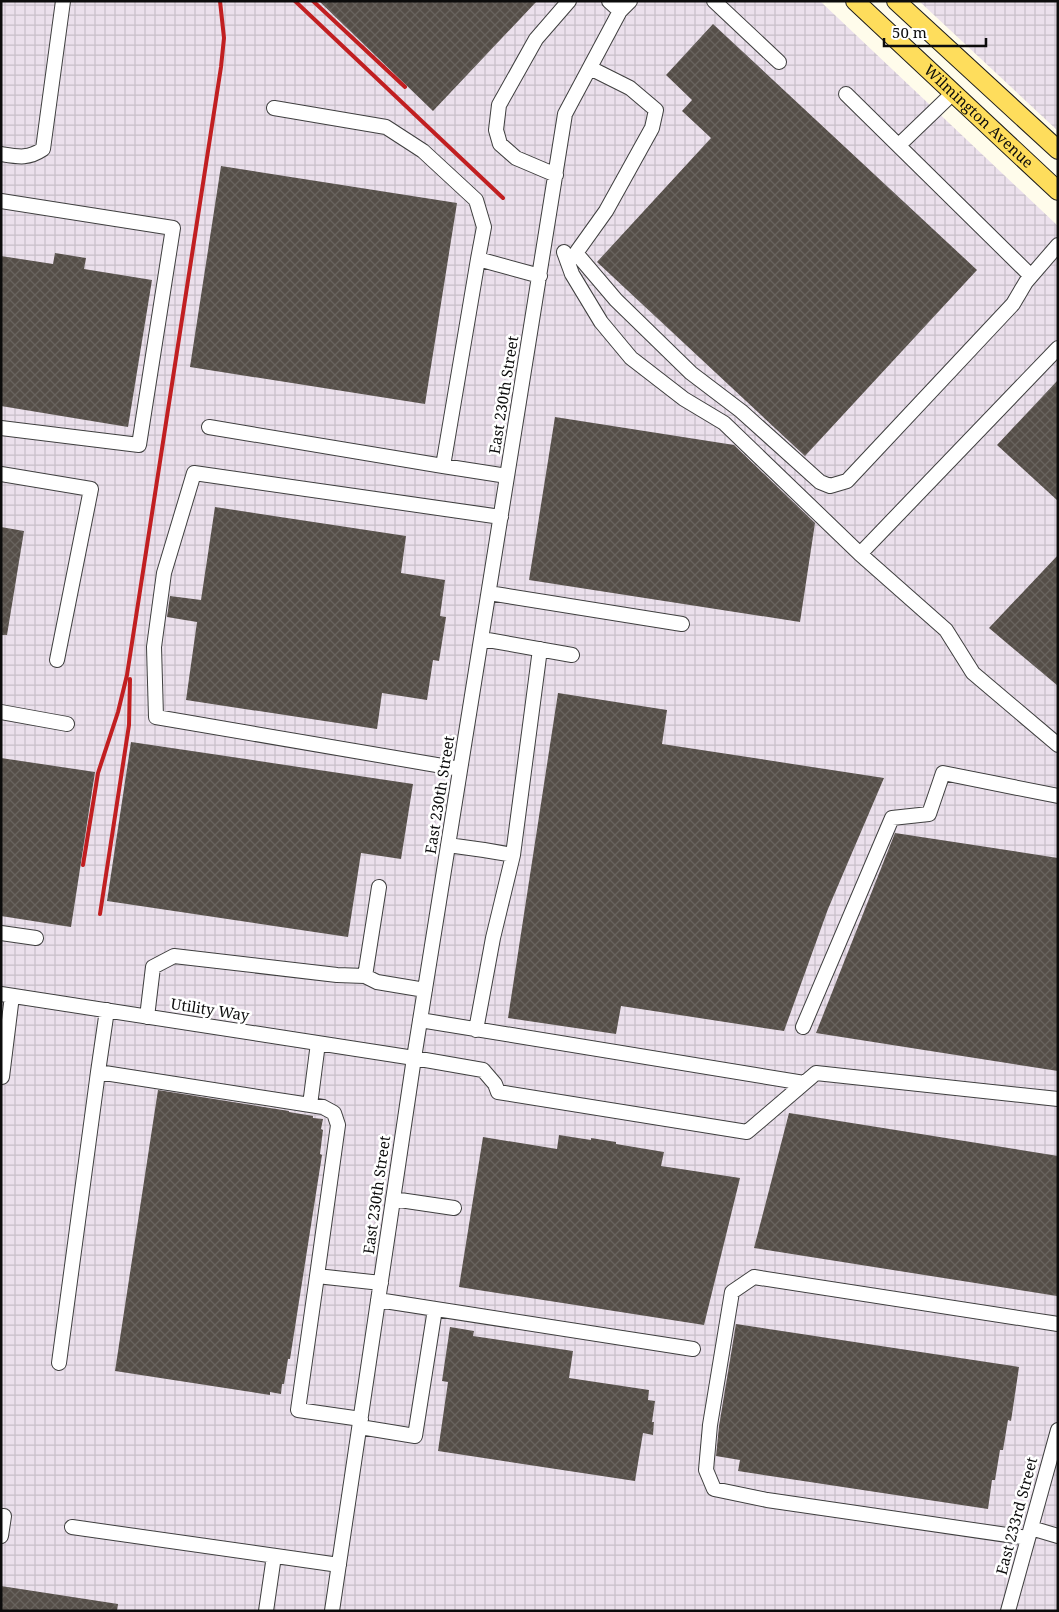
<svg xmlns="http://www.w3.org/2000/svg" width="1059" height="1612" viewBox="0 0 1059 1612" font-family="'Noto Serif',serif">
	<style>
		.industrial { fill: url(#industrial-grid) }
		.building { fill: url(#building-cross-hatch) }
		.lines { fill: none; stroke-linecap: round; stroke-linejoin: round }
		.minor-casing { stroke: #3f3f3f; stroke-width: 16 }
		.major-casing { stroke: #1d1d1d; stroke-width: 20 }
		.minor { stroke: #fff; stroke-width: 14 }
		.major { stroke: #fedd5c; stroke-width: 18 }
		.rail { stroke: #c11f21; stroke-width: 4 }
		.labels { text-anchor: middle; stroke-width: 5; stroke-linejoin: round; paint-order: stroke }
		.street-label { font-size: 15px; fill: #0c0c0c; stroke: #fff }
	</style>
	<defs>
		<pattern id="industrial-grid" width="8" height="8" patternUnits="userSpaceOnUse" patternTransform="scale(1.25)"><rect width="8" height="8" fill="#ebe0ec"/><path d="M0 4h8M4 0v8" fill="none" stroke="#c8bfc9"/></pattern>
		<pattern id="building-cross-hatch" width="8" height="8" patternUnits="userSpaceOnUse" patternTransform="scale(1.25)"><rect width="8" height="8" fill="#554e48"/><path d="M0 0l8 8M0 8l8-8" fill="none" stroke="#68635e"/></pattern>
	</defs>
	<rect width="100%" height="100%" fill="#fffceb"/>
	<path class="industrial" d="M 1,1 L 820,1 L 1058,226 L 1058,1611 L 1,1611 Z
		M 919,1 L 1058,1 L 1058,131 Z"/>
	<path class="building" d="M 319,1 L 537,1 L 433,111 Z
		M 713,24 L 977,270 L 805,456 L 597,262 L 711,138 L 682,111 L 692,100 L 666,75 Z
		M 221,166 L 457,203 L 425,404 L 190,367 Z
		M 55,253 L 86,258 L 84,269 L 152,280 L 128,427 L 1,406 L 1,256 L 53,264 Z
		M 1058,380 L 1058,501 L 997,445 Z
		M 555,417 L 734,445 L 815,523 L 800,622 L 529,580 Z
		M 215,507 L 406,536 L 401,573 L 445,580 L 440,616 L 446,617 L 439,661 L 433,660 L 427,700 L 382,693 L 377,729 L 186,700 L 197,622 L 167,617 L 170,596 L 201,600 Z
		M 1,527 L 24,531 L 7,635 L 1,635 Z
		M 1058,555 L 1058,686 L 989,628 Z
		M 558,693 L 667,710 L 662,744 L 884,778 L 828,909 L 784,1031 L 621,1006 L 616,1034 L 508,1018 Z
		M 131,742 L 413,784 L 401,859 L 361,853 L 348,937 L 107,901 Z
		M 1,758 L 95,772 L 71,927 L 1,916 Z
		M 895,833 L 1058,858 L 1058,1071 L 816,1033 Z
		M 158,1090 L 289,1111 L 289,1112 L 313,1116 L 313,1118 L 323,1119 L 321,1129 L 323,1130 L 320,1154 L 322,1155 L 290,1359 L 288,1359 L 284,1384 L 282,1384 L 281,1394 L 270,1392 L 270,1395 L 115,1371 Z
		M 789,1113 L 1058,1156 L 1057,1296 L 754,1248 Z
		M 559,1135 L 591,1140 L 591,1138 L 616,1142 L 616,1144 L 664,1152 L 661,1166 L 740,1178 L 704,1325 L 459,1287 L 483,1137 L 557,1149 Z
		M 736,1324 L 1019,1367 L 1011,1421 L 1008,1420 L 1003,1450 L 1000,1450 L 995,1480 L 992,1480 L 988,1509 L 738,1471 L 740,1460 L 716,1456 L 719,1426 Z
		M 450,1327 L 474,1331 L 473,1336 L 573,1351 L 569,1378 L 649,1390 L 648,1400 L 655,1401 L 652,1422 L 654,1422 L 653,1435 L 643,1433 L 635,1481 L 438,1451 L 448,1382 L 442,1381 Z
		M 1,1586 L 118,1604 L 117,1611 L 1,1611 Z"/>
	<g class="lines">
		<g class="minor-casing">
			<path id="minor" d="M 609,1 L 620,11
				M 714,1 L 779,62
				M 590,68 L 630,88 L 656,110 L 652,128 L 606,211 L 576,253 L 616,300 L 691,373 L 741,411 L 820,482 L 830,486 L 847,481 L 1013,304 L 1026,282 L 1058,245
				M 846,94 L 1031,276
				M 274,108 L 386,127 L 423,151 L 476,200 L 484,227 L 478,259 L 540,276
				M 899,145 L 953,93
				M 1,154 C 19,157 28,159 43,149 L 63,1
				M 556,175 L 516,158 L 500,144 L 496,130 L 499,105 L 536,39 L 569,1
				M 1,201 L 173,228 L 139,445 L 1,428
				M 564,252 L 572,274 L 601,322 L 631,358 L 684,399 L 724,423 L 860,554 L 946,630 L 973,673 L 1058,745
				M 478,259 L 443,466 L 507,476
				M 209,427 L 443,466
				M 1,474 L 91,489 L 57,660
				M 860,554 L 1058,348
				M 489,593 L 682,624
				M 482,639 L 572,655
				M 1,712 L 67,724
				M 460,769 L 156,717 L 154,647 L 164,573 L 194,473 L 501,517
				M 448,845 L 484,850 L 513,855 L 493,938 L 476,1030
				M 513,855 L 540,649
				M 1,933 L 36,938
				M 365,976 L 379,887
				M 1,994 L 414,1058 L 483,1070 L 495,1084 L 498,1092 L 747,1132 L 816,1073 L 1058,1099
				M 147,1017 L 153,967 L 174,956 L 337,975 L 365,976 L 377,982 L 425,990
				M 420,1020 L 804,1083
				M 803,1027 L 892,818 L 929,814 L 943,773 L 1058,796
				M 98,1072 L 107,1010
				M 2,1077 L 12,996
				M 310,1105 L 318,1043
				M 393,1199 L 454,1208
				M 317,1276 L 298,1410 L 361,1419
				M 378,1300 L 693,1349
				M 59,1363 L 98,1072 L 323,1107 L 334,1113 L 338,1125 L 317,1276 L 381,1283
				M 360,1427 L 415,1436 L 435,1309
				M 1,1516 L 4,1516 L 1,1536
				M 72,1527 L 339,1565
				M 1031,1528 L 1058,1536
				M 1028,1538 L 767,1500 L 714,1489 L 706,1470 L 710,1425 L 732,1292 L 754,1277 L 1058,1324
				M 266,1611 L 274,1556
				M 332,1611 L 414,1058 L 565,114 L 620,11 L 630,1
				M 1008,1611 L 1058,1430"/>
		</g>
		<g class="major-casing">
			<g id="major">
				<path id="s1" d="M 855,1 L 1058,191"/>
				<path d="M 896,1 L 1058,150"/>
			</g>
		</g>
		<use href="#minor" class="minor"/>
		<use href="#major" class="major"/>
		<path class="rail" d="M 295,1 L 503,198
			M 313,1 L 405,87
			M 83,865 L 98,773 L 118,712 L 127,675 L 221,67 L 224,38 L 220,1
			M 100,914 L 129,725 L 130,679"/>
	</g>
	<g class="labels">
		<g class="street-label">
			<text dy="5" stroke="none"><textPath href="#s1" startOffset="169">Wilmington Avenue</textPath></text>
			<text transform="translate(504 395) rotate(-81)" y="5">East 230th Street</text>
			<text transform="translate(440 795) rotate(-81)" y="5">East 230th Street</text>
			<text transform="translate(210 1010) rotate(9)" y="5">Utility Way</text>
			<text transform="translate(377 1195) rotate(-82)" y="5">East 230th Street</text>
			<text transform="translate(1017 1516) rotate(-75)" y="5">East 233rd Street</text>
		</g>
	</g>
	<rect width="1059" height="1612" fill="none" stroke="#0c0c0c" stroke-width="5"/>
	<path d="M884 38v8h102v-8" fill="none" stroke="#0c0c0c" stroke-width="2.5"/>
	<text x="892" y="38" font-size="15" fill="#0c0c0c" stroke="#ffffff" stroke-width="4" paint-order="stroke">50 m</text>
</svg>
